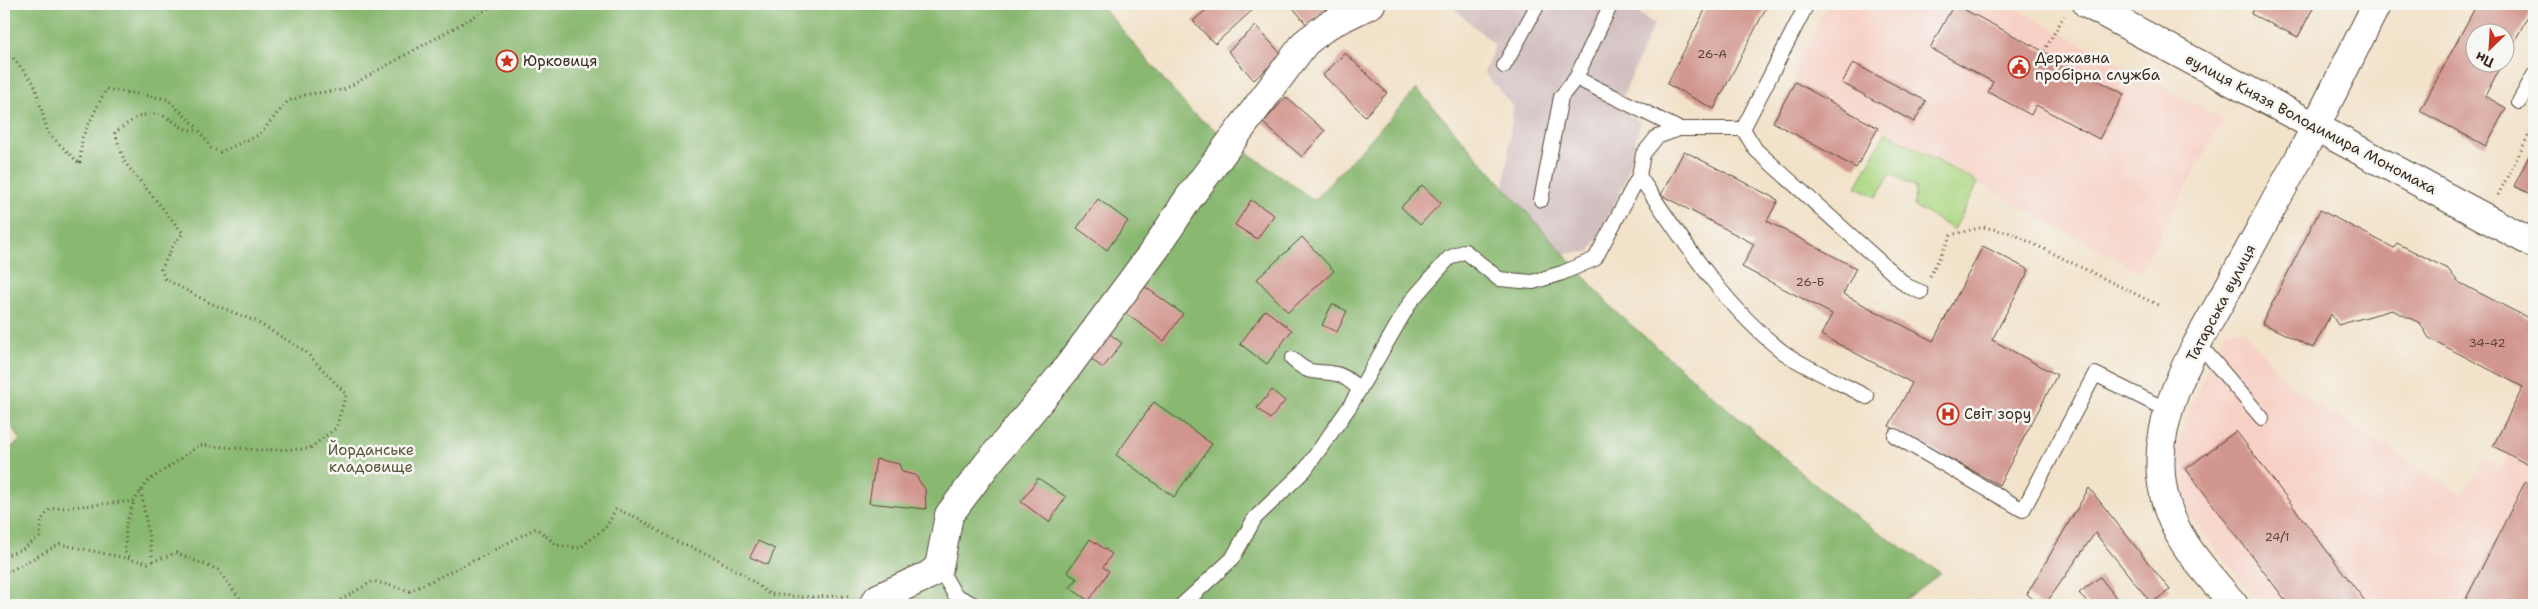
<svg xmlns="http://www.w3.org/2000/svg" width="2538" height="609" viewBox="0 0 2538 609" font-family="'Shantell Sans',sans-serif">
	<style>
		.built { fill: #f7d1c6 }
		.industrial { fill: #d2bfbf }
		.green { fill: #acd783; stroke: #748050 }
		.forest { fill: #89b871; stroke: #627148 }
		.building { fill: #d1968e }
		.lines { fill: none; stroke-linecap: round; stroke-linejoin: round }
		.service-casing { stroke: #564638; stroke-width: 16 }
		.minor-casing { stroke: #564638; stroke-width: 30 }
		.path { stroke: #564638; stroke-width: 3; stroke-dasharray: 1 4; stroke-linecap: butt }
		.service { stroke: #fff; stroke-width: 14 }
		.minor { stroke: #fff; stroke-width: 28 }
		.labels { text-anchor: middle; stroke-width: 5; stroke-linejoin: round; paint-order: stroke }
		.number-label { font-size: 12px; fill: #60453a }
		.poi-label { font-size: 15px; fill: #3b2a1e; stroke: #f6f6f2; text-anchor: start }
		.street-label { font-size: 15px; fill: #3b2a1e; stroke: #f6f6f2 }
		.park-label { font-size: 15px; fill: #575537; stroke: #f6f6f2 }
	</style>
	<rect width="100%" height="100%" fill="#f6f6f2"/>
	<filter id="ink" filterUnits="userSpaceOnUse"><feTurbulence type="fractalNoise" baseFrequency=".02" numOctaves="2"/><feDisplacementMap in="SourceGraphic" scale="10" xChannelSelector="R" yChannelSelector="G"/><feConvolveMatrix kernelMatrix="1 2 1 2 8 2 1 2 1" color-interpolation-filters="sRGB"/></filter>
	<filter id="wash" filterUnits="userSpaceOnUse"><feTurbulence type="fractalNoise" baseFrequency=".0096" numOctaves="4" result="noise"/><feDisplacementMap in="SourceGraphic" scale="20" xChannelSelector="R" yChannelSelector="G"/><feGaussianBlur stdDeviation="1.12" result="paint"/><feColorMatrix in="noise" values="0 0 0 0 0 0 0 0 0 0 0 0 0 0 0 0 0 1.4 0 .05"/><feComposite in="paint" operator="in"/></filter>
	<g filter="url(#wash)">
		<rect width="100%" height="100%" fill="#f2e2c9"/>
		<path class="built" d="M 1828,4 L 2007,4 L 2223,119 L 2140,273 L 1795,82 L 1795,67 Z
			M 2227,329 L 2242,330 L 2292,387 L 2462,495 L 2484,458 L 2501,468 L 2508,455 L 2534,469 L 2534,605 L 2261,605 L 2190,517 L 2175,480 L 2176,450 L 2194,398 Z"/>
		<path class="industrial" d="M 1449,4 L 1638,4 L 1634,10 L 1654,24 L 1618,107 L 1640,122 L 1624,184 L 1590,252 L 1550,255 L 1503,200 L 1513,107 L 1484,72 L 1495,45 Z"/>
		<path class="green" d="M 1886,132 L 1978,183 L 1954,230 L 1914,206 L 1915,187 L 1891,173 L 1876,197 L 1856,187 Z"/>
		<path class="forest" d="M 4,4 L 1100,4 L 1192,113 L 1314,200 L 1417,89 L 1614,310 L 1841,507 L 1941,573 L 1898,605 L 20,605 L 4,603 L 4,452 L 20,441 L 4,413 Z"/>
		<g id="blocks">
			<path class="building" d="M 1213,4 L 1256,4 L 1257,6 L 1215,44 L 1193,21 Z
				M 1301,4 L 1322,4 L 1326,9 L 1307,25 L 1294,9 Z
				M 1708,4 L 1768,4 L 1714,109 L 1667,84 Z
				M 1954,4 L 2124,94 L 2099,139 L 2036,105 L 2031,115 L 1988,92 L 1993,82 L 1930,48 Z
				M 2257,4 L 2315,4 L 2298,37 L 2251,14 Z
				M 2477,4 L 2534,4 L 2506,58 L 2506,32 L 2476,32 L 2476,62 L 2503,62 L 2485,96 L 2506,108 L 2486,146 L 2420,111 Z
				M 1256,26 L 1282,55 L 1254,80 L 1228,51 Z
				M 1345,53 L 1387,93 L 1365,116 L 1323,75 Z
				M 1853,63 L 1926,101 L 1914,122 L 1842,83 Z
				M 1795,82 L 1878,128 L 1856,168 L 1773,122 Z
				M 1286,97 L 1325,131 L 1302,157 L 1263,123 Z
				M 1684,151 L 1778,200 L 1767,221 L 1856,268 L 1843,294 L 1933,341 L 1983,246 L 2029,270 L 1992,340 L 2057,375 L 1999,485 L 1889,426 L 1912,383 L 1821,335 L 1832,314 L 1742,267 L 1754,244 L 1661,195 Z
				M 2530,154 L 2534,157 L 2534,196 L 2514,186 Z
				M 1422,185 L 1441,203 L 1420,225 L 1401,207 Z
				M 1098,199 L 1128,221 L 1107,250 L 1077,228 Z
				M 1251,200 L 1274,215 L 1257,239 L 1235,225 Z
				M 2320,210 L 2394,248 L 2397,243 L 2448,269 L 2458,282 L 2534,321 L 2534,468 L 2493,446 L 2523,387 L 2429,338 L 2420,323 L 2392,310 L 2338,325 L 2331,314 L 2313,348 L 2262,323 Z
				M 1302,237 L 1334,271 L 1288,312 L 1257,279 Z
				M 1144,286 L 1183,314 L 1164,341 L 1125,313 Z
				M 1332,304 L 1347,311 L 1337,332 L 1322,325 Z
				M 1265,310 L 1292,330 L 1267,364 L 1240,344 Z
				M 1107,332 L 1122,343 L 1103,368 L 1088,357 Z
				M 1272,390 L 1285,401 L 1270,419 L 1257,408 Z
				M 1154,402 L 1212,444 L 1174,497 L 1116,455 Z
				M 2236,431 L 2368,605 L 2289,605 L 2186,469 Z
				M 876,459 L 899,464 L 902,472 L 915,475 L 925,489 L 926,509 L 869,503 Z
				M 1038,478 L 1066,497 L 1049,522 L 1021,502 Z
				M 2525,482 L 2534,487 L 2534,605 L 2463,605 Z
				M 2089,488 L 2170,590 L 2151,603 L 2095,533 L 2045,605 L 2040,605 L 2027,594 Z
				M 1090,539 L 1112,554 L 1103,567 L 1109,571 L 1089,601 L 1070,588 L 1077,579 L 1067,572 Z
				M 758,541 L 775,549 L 768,565 L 750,557 Z
				M 2100,577 L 2122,605 L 2089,605 L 2079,593 Z"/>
		</g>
	</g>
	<g filter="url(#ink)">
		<use href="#blocks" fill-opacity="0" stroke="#564638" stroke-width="1"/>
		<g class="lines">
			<g class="service-casing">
				<path id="service" d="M 2117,20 L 2127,4
					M 1504,66 L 1538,4
					M 1576,78 L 1679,129
					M 2519,102 L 2534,75
					M 1743,129 L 1756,150 L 1907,286 L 1921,292
					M 1743,129 L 1807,4
					M 1639,176 C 1682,239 1723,305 1783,352 C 1804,367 1843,384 1867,397
					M 1541,200 L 1561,97 L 1576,78 L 1611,4
					M 2198,343 L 2262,418
					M 1292,359 C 1312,377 1313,369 1336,374 C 1344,375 1353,384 1360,389
					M 1895,436 L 2023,510 L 2095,374 L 2169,411
					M 939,567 L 955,595 L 975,605
					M 1182,605 L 1232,559 L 1255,518 L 1305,470 L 1350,406 L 1411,301 L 1449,258 L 1465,251 L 1499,279 L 1533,282 L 1562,273 L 1595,259 L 1639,176 L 1643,154 L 1657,137 L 1679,129 L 1743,129"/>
			</g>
			<g class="minor-casing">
				<path id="minor" d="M 2087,4 L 2534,244
					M 873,605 L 878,598 L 929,575 L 939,567 L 949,515 L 988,463 L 1064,372 L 1156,248 L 1188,199 L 1305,43 L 1328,25 L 1371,4
					M 2234,605 C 2202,567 2169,535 2162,484 C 2151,412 2199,341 2232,281 C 2254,241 2275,201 2297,162 C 2325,110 2350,56 2377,4"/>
			</g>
			<path class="path" d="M 2044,51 L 2064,16
				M 4,55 L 12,57 L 34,83 L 48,133 L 80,164 L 82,138 L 106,89 L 167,99 L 199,129
				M 2498,195 L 2534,125
				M 1930,276 L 1951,235 L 1983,227 L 2011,233 L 2158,305
				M 141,491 L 153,562 L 154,562
				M 4,556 L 21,550 L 40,537 L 42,519 L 50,509 L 134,501 L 147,482 L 200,445 L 258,450 L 309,449 L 336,428 L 346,394 L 305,351 L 255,321 L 210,303 L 165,279 L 161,269 L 174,244 L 183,233 L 125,163 L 115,133 C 130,121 147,107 168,118 C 182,126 181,131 199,130 L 211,148 L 220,152 L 259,135 L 288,101 L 308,94 L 343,90 L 479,14 L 495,4
				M 133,560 L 125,552 L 126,524 L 134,501
				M 4,567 L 8,572 L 60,544 L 148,563 L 176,553 L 218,570 L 245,605
				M 332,605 L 373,581 L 410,591 L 481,557 L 536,528 L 557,545 L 580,548 L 607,526 L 616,509 L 638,518 L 675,541 L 714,557 L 744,575 L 769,594 L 800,597 L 848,596"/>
			<use href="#service" class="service"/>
			<use href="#minor" class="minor"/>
		</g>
	</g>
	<defs>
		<g id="sight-ring" transform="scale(1.125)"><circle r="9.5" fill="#f6f6f2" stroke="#c8321e" stroke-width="1.5"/><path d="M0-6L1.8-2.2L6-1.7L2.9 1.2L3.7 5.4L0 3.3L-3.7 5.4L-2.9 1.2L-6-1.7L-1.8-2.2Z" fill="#c8321e"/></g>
		<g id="civic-ring" transform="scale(1.125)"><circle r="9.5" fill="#f6f6f2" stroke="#c8321e" stroke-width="1.5"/><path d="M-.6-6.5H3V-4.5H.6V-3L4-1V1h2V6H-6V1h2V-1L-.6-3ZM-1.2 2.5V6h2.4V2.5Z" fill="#c8321e"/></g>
		<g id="hospital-ring" transform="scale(1.125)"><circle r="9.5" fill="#f6f6f2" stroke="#c8321e" stroke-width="1.5"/><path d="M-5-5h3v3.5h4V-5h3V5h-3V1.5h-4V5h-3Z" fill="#c8321e"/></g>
	</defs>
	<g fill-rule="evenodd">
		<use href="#sight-ring" x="507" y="61"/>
		<use href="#civic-ring" x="2019" y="67"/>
		<use href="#hospital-ring" x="1948" y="414"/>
	</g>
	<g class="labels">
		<g class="number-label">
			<text x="1712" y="58">26-А</text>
			<text x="1810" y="286">26-Б</text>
			<text x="2487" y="347">34-42</text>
			<text x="2277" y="541">24/1</text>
		</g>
		<g class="poi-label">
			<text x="2035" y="63">Державна<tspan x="2035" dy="17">пробірна служба</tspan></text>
			<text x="523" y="66">Юрковиця</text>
			<text x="1964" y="419">Світ зору</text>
		</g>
		<g class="street-label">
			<text transform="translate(2311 124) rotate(28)" y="5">вулиця Князя Володимира Мономаха</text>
			<text transform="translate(2221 303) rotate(-62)" y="5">Татарська вулиця</text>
		</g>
		<g class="park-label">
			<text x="371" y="455">Йорданське<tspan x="371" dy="17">кладовище</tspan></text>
		</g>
	</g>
	<rect width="2538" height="609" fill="none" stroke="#f6f6f2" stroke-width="20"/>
	<g transform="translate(2490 48) rotate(205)"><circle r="24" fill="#f6f6f2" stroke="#aba49d"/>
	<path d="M0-4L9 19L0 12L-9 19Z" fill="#c8321e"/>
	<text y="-8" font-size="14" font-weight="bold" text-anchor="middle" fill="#3b2a1e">Пн</text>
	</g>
</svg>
